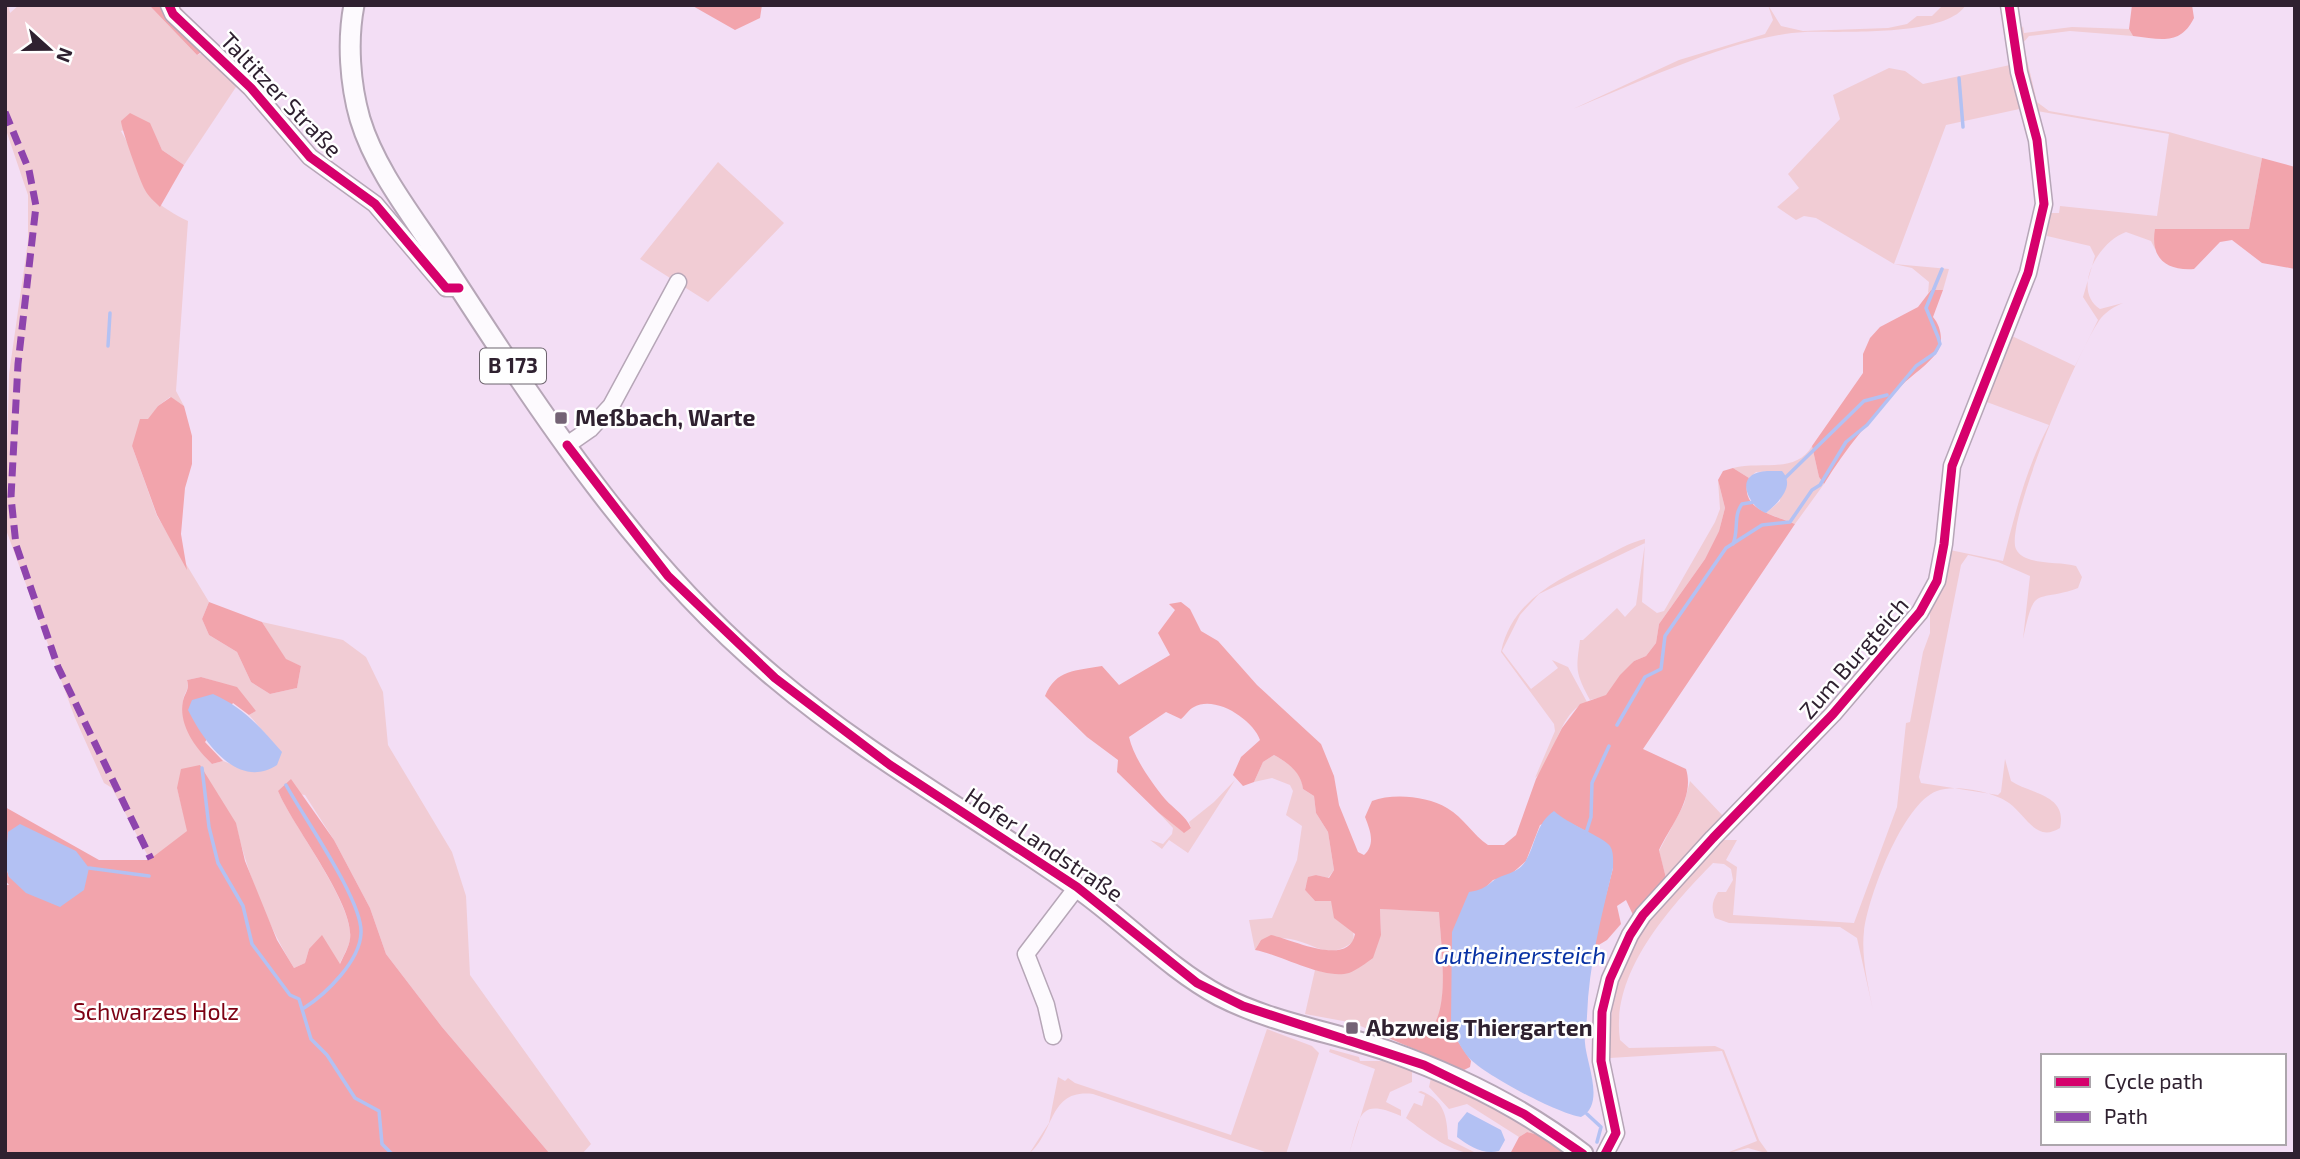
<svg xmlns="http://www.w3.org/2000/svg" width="2300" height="1159" viewBox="0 0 2300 1159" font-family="'Exo 2',sans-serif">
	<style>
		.green { fill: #f1ccd4; fill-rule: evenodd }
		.forest { fill: #f2a4ac }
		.water { fill: #b3c1f3 }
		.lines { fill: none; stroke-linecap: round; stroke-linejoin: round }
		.stream { stroke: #b3c1f3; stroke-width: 3.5 }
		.minor-casing { stroke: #b6a6b7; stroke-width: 19 }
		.major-casing { stroke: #b6a6b7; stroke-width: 23 }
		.minor { stroke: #fdfafe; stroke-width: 16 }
		.major { stroke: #fdfafe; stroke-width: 19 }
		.quiet { stroke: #8e44ad; stroke-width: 7; stroke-dasharray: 14 7; stroke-linecap: butt }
		.cycleway-casing { stroke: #fff; stroke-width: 13 }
		.cycleway { stroke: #d6006c; stroke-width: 9 }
		.poi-dot { fill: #746375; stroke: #fff; stroke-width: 2.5 }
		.labels { text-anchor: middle; stroke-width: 5; stroke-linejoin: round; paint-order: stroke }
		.shield { fill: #fff; stroke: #6d646e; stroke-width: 2 }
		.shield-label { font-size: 21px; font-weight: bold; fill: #2f2130 }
		.street-label { font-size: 23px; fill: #2f2130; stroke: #fff }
		.poi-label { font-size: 23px; font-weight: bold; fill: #2f2130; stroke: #fff; text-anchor: start }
		.park-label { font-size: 23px; fill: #7c0113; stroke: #fff }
		.water-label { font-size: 24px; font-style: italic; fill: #0832a4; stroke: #fff }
	</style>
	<rect width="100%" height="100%" fill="#f3def5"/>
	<path class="green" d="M 5,5 L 8,5 L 10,13 L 19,5 L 149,5 L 197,55 L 206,52 L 238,84 L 184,165 L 162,150 L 149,123 L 121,131 C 149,179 131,193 188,221 L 176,391 L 184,406 L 170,397 L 158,406 L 132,446 L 157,516 L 209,602 L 202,619 L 209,635 L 237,652 L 251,682 L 270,694 L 297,688 L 301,666 L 286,660 L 262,622 L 343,640 L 366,657 L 383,692 L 388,745 L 452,852 L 466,896 L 470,975 L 591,1144 L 582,1154 L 550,1154 L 442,1027 L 386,954 L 370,908 L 334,840 L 305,795 L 278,791 C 293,826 356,907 350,940 C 348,948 343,957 339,965 L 309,949 L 305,963 L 294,968 C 267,924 248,875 236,825 L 177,788 L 188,831 L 150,860 L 112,788 L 104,783 L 75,718 L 5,527 L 9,374 L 28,241 L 28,195 L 5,127 ZM 201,677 L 218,682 L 256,711 L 249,715 L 281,752 L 244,769 L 223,761 L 212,764 C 196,749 181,725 183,701 C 184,692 190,690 187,680 Z
		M 1768,5 L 1781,26 L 1803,31 L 1888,28 L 1907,24 L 1917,16 L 1932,16 L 1943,5 L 1965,6 C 1945,37 1839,31 1805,32 C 1738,35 1638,83 1573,109 L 1679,60 L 1765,34 L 1773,20 Z
		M 2023,26 L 2024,33 L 2072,27 L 2129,29 L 2133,36 L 2070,31 L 2029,36 L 2023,43 L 2037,102 L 2049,111 L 2169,132 L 2262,158 L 2249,229 L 2155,229 L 2155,249 L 2151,241 L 2126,232 C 2098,242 2071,290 2100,309 L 2123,303 C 2115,306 2107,311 2101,318 C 2081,344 2004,523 2016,549 C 2024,566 2059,561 2076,566 L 2082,577 L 2078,588 C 2035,604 2035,582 2023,639 L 2030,576 L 1998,562 L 1968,555 L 1961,565 L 1919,777 L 1921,783 L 1998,795 L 2001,792 L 2005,759 L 2011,781 C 2030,794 2068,794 2060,828 C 2036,843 2027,816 2009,803 C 1994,792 1955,784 1937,791 C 1903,803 1868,897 1864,931 C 1861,956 1868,985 1873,1010 L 1857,938 L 1840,927 L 1729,923 L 1715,918 C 1711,908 1712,901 1718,892 L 1726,892 L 1733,880 L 1731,869 L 1724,864 L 1713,863 C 1670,907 1610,973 1620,1040 L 1629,1048 L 1715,1046 L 1724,1050 L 1759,1140 L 1769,1154 L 1748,1148 L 1724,1154 L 1757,1141 L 1722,1051 L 1610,1058 C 1606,953 1653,912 1719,840 L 1737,840 L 1726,860 L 1737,867 L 1733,915 L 1854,923 L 1897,807 L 1906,723 L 1910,722 L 1923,652 L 1930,633 L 1930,610 L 1943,585 L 1950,550 L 2003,561 C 2015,514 2026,468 2049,425 L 1984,401 L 2012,336 L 2075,366 L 2098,320 L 2083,297 L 2095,256 L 2090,246 L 2047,236 L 2050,213 L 2059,213 L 2060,206 L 2157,216 L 2169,134 L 2037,111 C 2032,92 2012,43 2023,26 Z
		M 2010,65 L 2024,108 L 1946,125 L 1894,264 L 1949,269 L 1943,290 L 1931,290 L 1928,293 L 1929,282 L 1912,268 L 1894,264 L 1816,218 L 1804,216 L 1796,220 L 1777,207 L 1799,188 L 1788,174 L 1840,119 L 1833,95 L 1889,68 L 1905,71 L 1923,84 Z
		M 718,162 L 784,223 L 708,302 L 640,259 Z
		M 1812,446 L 1819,477 L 1824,484 L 1795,524 L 1766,513 L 1780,501 L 1782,471 L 1756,472 L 1749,478 L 1733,468 C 1761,461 1796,474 1812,446 Z
		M 1718,480 L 1725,508 L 1719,531 L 1705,559 L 1659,624 L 1656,643 L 1646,656 L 1634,661 L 1606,696 L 1590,700 C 1575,672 1576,670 1580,640 L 1583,640 L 1617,608 L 1625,617 L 1636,605 L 1645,543 L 1539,594 L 1520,615 L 1502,651 L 1531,689 L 1558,668 L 1552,660 L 1568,667 L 1587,702 C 1557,712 1555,762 1535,778 L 1555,731 L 1554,724 L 1501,652 C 1512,600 1557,580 1600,559 C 1614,552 1630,542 1645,539 L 1642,602 L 1657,613 L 1664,611 L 1715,522 L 1720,509 Z
		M 1274,755 C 1288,763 1302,772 1303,789 L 1314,796 L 1316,813 L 1328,832 L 1334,870 L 1328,878 L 1316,875 L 1306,885 L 1305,890 L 1315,901 L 1331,901 C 1339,914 1336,922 1353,929 L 1354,941 C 1328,962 1315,943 1290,939 C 1281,937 1269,940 1261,940 L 1255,950 L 1249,920 L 1272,918 L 1297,860 L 1302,826 L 1286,815 L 1293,791 L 1290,785 L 1272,778 L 1254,782 L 1263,762 Z
		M 1235,780 L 1188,853 L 1169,840 L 1162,849 L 1150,840 L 1163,844 L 1172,834 L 1173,828 L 1159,813 L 1183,832 L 1191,828 L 1189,822 L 1214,802 Z
		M 1690,781 L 1723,816 L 1634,917 L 1666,878 L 1659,851 L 1684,804 Z
		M 1380,909 L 1439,911 C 1440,937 1453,1021 1426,1032 C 1412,1037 1391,1026 1378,1022 L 1372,1027 L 1374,1032 L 1354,1023 L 1305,1014 L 1315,970 L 1330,973 L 1381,935 Z
		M 1267,1029 L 1312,1046 L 1319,1053 L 1286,1154 L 1271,1154 L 1093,1094 C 1048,1089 1056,1131 1029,1154 L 1049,1123 L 1058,1077 L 1065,1081 L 1068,1078 L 1075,1083 L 1231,1135 Z
		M 1330,1049 L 1359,1057 L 1360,1061 L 1386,1061 L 1412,1071 L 1412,1082 L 1390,1092 L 1386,1102 L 1401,1110 L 1401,1116 C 1357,1096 1360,1118 1349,1154 L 1375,1069 L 1329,1052 Z
		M 1431,1078 L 1505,1112 L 1543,1136 L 1527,1132 L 1519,1137 L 1467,1104 L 1449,1109 L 1429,1087 Z
		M 1421,1091 C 1444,1100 1447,1116 1448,1139 L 1478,1154 C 1452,1154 1426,1133 1406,1118 L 1414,1103 L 1422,1106 L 1425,1095 L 1418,1092 Z"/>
	<path class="forest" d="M 149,5 L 178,5 L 213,44 L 197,55 Z
		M 691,5 L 762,5 L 760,18 L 735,30 Z
		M 2132,5 L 2192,5 L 2194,18 C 2180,46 2161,39 2133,36 L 2129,29 Z
		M 130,113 L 150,123 L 162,150 L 184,165 L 160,207 C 155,202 148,196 145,190 C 140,181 121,128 121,121 Z
		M 2262,158 L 2295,167 L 2295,269 L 2262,263 L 2232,240 L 2220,242 L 2194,269 C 2166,271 2150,258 2155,229 L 2249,229 Z
		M 1931,290 L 1943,290 L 1933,317 C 1941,326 1944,342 1937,352 C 1929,364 1912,375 1901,386 C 1873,416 1845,449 1824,484 L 1819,477 L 1812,446 L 1863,373 L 1863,354 L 1870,338 L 1880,327 L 1918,307 Z
		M 171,397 L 184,406 L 192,436 L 192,464 L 185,488 L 181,534 L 187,570 L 157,515 L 132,446 L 140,419 L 148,419 L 158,406 Z
		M 1733,468 L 1749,478 C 1737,510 1775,515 1795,524 L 1643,749 L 1686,769 C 1695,798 1671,825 1659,850 L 1666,878 L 1634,917 L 1626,900 L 1617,906 L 1621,924 L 1607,940 L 1592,949 L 1613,868 C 1613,838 1584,832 1561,818 L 1540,825 L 1526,861 L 1509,876 L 1493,880 L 1483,890 L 1455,1037 L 1471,1061 L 1470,1067 L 1464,1070 L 1374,1032 L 1372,1027 L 1378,1022 C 1391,1026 1412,1037 1425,1032 C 1453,1021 1440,937 1439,912 L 1380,909 L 1381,935 L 1373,958 C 1366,963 1357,970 1349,973 C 1323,980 1282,955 1255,950 L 1261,940 L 1271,935 C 1291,939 1349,968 1355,934 L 1334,918 L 1331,901 L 1315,901 L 1305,890 L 1308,877 L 1316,875 L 1329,878 L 1334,870 L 1328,832 L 1316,813 L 1314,796 L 1303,789 C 1301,772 1288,763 1274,755 L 1263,762 L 1254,782 L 1243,786 L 1233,775 L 1241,757 L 1260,740 C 1253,720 1216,695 1194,707 C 1189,709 1185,716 1181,719 L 1166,712 L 1129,737 C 1134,758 1151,782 1165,799 C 1174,809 1186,816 1191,828 L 1184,833 L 1159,813 L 1117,772 L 1118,760 L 1087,737 L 1045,696 C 1056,669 1076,671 1102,666 L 1119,685 L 1170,655 L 1158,633 L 1175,610 L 1169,604 L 1181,602 L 1190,609 L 1201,631 L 1218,641 L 1257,685 L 1321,744 L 1334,776 L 1339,805 L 1358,852 L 1364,855 C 1376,844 1370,830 1365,817 L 1372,801 C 1393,793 1427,796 1447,808 C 1464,818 1473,835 1488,845 L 1504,845 L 1516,835 L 1536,779 L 1562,728 L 1580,704 L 1606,695 L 1620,675 L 1634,661 L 1646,656 L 1656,643 L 1659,624 L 1705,559 L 1719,531 L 1725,508 L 1718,480 L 1723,471 Z
		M 209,602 L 262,622 L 286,659 L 301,666 L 297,688 L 270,694 L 251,682 L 237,652 L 209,635 L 202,619 Z
		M 201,677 L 237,687 L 256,711 L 249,715 L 233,703 L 205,742 L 223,761 L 212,764 C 196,749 178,725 183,701 C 185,692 190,690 187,680 Z
		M 200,765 L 236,823 L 245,861 L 277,940 L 294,968 L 305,963 L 309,949 L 322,935 L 340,964 C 343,957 349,947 350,939 C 355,904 293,827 278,791 L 291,779 L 334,840 L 370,908 L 386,954 L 442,1027 L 550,1154 L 5,1154 L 5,885 L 9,885 L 5,880 L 5,864 L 9,877 L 5,807 L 99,860 L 149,860 L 187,831 L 177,788 L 181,769 Z
		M 1527,1132 L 1543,1136 L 1566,1154 L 1510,1154 L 1519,1137 Z"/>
	<path class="water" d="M 1782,471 C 1796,486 1778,503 1766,513 C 1753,509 1736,483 1754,474 C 1761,470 1773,471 1782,471 Z
		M 213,694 C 243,707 261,728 282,752 L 277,765 C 237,791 203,740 188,710 L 192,700 Z
		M 1554,811 C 1566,823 1605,838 1610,846 C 1614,852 1613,862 1613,868 C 1601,918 1589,964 1587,1016 C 1587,1025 1584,1034 1585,1043 C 1586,1062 1606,1105 1581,1117 C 1558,1114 1485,1075 1469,1058 C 1461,1049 1455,1036 1451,1025 L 1452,932 L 1469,892 C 1481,890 1484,888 1493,881 C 1503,873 1516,875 1525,862 C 1536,845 1535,824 1554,811 Z
		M 20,824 L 76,851 L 89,868 L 84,890 L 60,907 L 26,893 L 9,877 L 5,864 L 8,832 Z
		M 1467,1112 L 1501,1130 L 1505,1140 L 1499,1151 C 1483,1155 1469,1146 1457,1137 L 1458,1123 Z"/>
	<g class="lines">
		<path class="stream" d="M 1959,78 L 1963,127
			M 108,346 L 110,313
			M 1784,479 L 1864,401 L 1887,395
			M 1733,544 C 1739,530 1733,516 1742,504 L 1754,502
			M 1617,725 L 1645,677 L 1661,669 L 1665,636 L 1726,548 L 1762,525 L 1790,522 L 1812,490 L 1820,485 L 1846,442 L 1867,425 L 1916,366 L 1935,353 L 1940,344 L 1938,337 L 1926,308 L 1942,269
			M 202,768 L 209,827 L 218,863 L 243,906 L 252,944 L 290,995 L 299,999 L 311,1039 L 327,1055 L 355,1098 L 379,1111 L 382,1144 L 392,1154
			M 286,785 C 304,818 363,901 361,933 C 360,961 326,994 304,1008
			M 1586,833 L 1591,817 L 1592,783 L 1609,746
			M 89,868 L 149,876
			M 1587,1114 L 1601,1127 L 1597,1142"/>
		<g class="minor-casing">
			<path id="minor" d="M 169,5 L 173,14 L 251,88 L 310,157 L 375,204 L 446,288 L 459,288
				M 567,445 L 590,429 L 611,406 L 678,282
				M 1053,1036 L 1046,1005 L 1026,954 L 1077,887
				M 1605,1154 L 1616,1133 L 1601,1061 L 1602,1012 L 1610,979 L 1630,935 L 1643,915 L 1713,838 L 1833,714 L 1920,612 L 1937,581 L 1944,544 L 1952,466 L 2028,273 L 2044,204 L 2037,140 L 2019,72 L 2009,5"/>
		</g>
		<g class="major-casing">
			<path id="major" d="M 354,5 C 347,41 350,84 360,119 C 376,172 415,219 444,264 C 540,412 638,564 774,677 C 870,758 978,817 1079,889 C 1127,923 1168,968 1220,996 C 1272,1023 1333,1032 1388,1051 C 1456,1075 1526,1110 1583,1154"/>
		</g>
		<use href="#minor" class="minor"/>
		<use href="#major" class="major"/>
		<path class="quiet" d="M 5,112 L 29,170 L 36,206 L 18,364 L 11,497 L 16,545 L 58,667 L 151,859"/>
		<g class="cycleway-casing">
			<path id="cycleway" d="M 169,5 L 173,14 L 251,88 L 310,157 L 375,204 L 446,288 L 459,288
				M 567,445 L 668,576 L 775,678 L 890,765 L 1077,887 L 1197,983 L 1243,1006 L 1424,1065 L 1524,1114 L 1583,1154
				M 1605,1154 L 1616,1133 L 1601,1061 L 1602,1012 L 1610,979 L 1630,935 L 1643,915 L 1713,838 L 1833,714 L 1920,612 L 1937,581 L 1944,544 L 1952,466 L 2028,273 L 2044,204 L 2037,140 L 2019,72 L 2009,5"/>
		</g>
		<use href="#cycleway" class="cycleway"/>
	</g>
	<g class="poi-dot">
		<rect x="554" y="411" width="14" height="14" rx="3.5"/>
		<rect x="1345" y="1021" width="14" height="14" rx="3.5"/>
	</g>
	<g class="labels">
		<rect class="shield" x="480" y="348.5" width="66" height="35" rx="5"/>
		<g class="shield-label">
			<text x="513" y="373">B 173</text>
		</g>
		<g class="street-label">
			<text transform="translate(281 95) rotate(46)" y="8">Taltitzer Straße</text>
			<text transform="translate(1854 658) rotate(-49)" y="8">Zum Burgteich</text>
			<text transform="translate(1044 845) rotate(34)" y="8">Hofer Landstraße</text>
		</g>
		<g class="poi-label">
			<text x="575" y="426">Meßbach, Warte</text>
			<text x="1366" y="1036">Abzweig Thiergarten</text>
		</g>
		<g class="park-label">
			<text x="156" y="1020">Schwarzes Holz</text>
		</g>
		<g class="water-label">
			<text x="1520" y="964">Gutheinersteich</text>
		</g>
	</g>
	<rect width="2300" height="1159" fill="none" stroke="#2f2130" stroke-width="14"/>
	<rect x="2041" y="1054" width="245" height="91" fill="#ffffff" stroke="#aca6ac" stroke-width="2"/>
	<rect x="2055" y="1077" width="35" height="10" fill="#d6006c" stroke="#aca6ac" stroke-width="2"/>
	<text x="2104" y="1089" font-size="21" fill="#2f2130">Cycle path</text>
	<rect x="2055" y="1112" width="35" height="10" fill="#8e44ad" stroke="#aca6ac" stroke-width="2"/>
	<text x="2104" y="1124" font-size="21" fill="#2f2130">Path</text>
	<g transform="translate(49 49) rotate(111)" stroke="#ffffff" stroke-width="5" paint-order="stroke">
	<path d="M0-5L12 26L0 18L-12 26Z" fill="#2f2130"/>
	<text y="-10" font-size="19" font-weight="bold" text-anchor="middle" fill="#2f2130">N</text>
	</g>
</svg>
